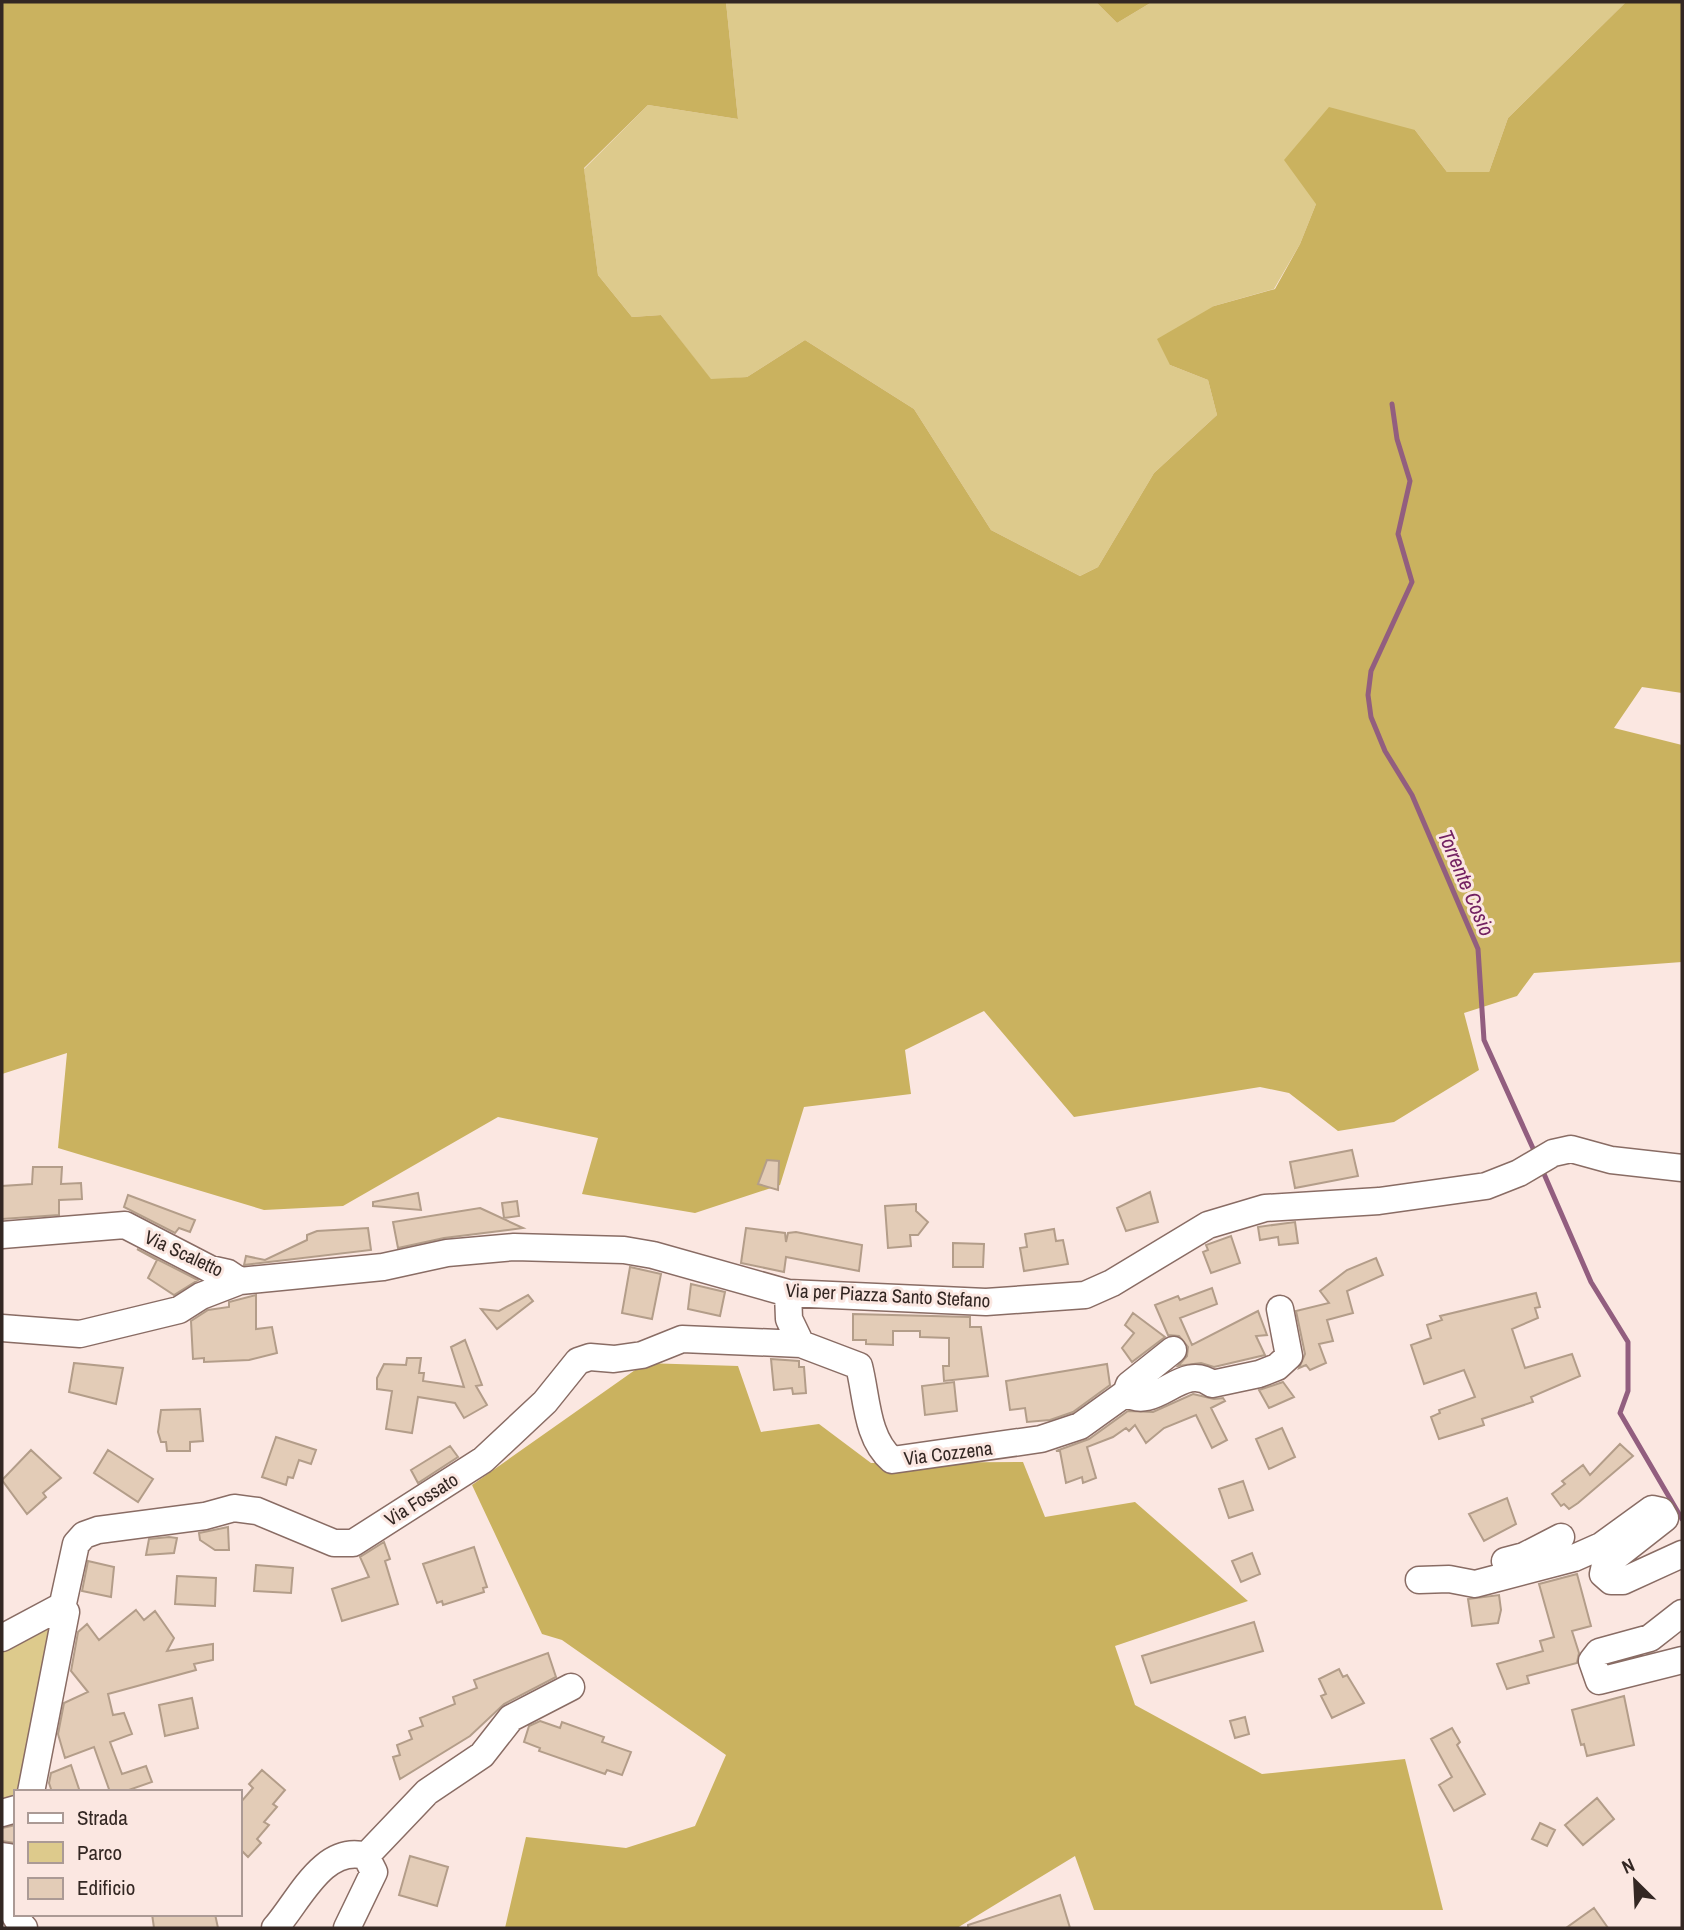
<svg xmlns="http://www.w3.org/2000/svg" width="1684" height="1930" viewBox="0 0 1684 1930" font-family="'Archivo Narrow',sans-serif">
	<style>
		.green { fill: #ddca8c }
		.forest { fill: #cab25f }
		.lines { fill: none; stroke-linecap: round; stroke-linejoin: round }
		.stream { stroke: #925e7f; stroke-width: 5 }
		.building { fill: #e3ccb7; stroke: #b39d89; stroke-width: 2 }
		.minor-casing { stroke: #896c64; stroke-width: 29 }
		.minor { stroke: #fff; stroke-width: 26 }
		.labels { text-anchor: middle; stroke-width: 6; stroke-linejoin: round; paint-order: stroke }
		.street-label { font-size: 19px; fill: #332723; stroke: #fbe7e1 }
		.water-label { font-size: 21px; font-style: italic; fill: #732161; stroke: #fbe7e1 }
	</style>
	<rect width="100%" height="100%" fill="#fbe7e1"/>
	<path class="green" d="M 726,2 L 1096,2 L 1117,23 L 1152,2 L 1626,2 L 1508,118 L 1489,172 L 1447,172 L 1415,130 L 1316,204 L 1300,244 L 1274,289 L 1214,306 L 1170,365 L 1208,380 L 1217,415 L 1154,473 L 1098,567 L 1080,576 L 991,530 L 914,409 L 805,340 L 747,377 L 711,380 L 661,315 L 632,317 L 598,275 L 584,169 L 648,105 L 738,119 Z
		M 58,1622 L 22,1792 L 16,1792 L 16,1798 L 2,1806 L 2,1646 Z"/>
	<path class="forest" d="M 2,2 L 726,2 L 738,119 L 648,105 L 584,168 L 598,275 L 632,317 L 661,315 L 711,379 L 747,377 L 805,340 L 914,409 L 991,530 L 1080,576 L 1098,567 L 1154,473 L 1217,415 L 1208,380 L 1170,365 L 1157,339 L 1214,306 L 1275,289 L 1300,244 L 1316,204 L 1284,160 L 1329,107 L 1415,130 L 1447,172 L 1489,172 L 1508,118 L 1626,2 L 1682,2 L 1682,693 L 1642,687 L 1614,728 L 1682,745 L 1682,962 L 1534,973 L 1517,996 L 1464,1013 L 1479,1070 L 1394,1122 L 1338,1131 L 1289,1093 L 1260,1087 L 1074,1117 L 984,1011 L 905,1050 L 911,1094 L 804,1107 L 780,1185 L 695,1213 L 582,1194 L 598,1138 L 498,1117 L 343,1206 L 264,1210 L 58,1148 L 67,1053 L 2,1074 Z
		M 1096,2 L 1152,2 L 1117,23 Z
		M 645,1363 L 738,1366 L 761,1432 L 819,1424 L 871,1463 L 1023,1462 L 1045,1517 L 1135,1502 L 1248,1601 L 1115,1646 L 1135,1705 L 1262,1774 L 1405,1759 L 1443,1910 L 1094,1910 L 1075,1856 L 957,1928 L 505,1928 L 526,1837 L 626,1848 L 695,1826 L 726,1755 L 562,1640 L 542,1634 L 472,1485 Z"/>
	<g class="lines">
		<path class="stream" d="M 1392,404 L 1397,439 L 1410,481 L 1398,534 L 1412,582 L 1371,671 L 1368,695 L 1371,717 L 1385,751 L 1412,795 L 1478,949 L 1484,1040 L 1536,1155
			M 1541,1167 L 1591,1282 L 1628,1342 L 1628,1391 L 1620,1413 L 1682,1519"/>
	</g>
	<path class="building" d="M 1352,1150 L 1358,1176 L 1295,1188 L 1290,1162 Z
		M 767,1160 L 779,1161 L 778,1190 L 758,1184 Z
		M 33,1167 L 62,1167 L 61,1184 L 81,1183 L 82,1199 L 59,1200 L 59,1215 L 2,1219 L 2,1186 L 32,1184 Z
		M 1150,1192 L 1158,1222 L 1126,1231 L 1117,1208 Z
		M 418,1193 L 421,1210 L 373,1206 L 373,1202 Z
		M 128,1195 L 195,1220 L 190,1232 L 179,1228 L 175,1233 L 124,1207 Z
		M 517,1201 L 519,1216 L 504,1218 L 502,1203 Z
		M 916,1204 L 916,1211 L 928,1222 L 918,1235 L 910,1235 L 911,1246 L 888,1248 L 885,1206 Z
		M 480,1208 L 523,1228 L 444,1238 L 398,1248 L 393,1222 Z
		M 1295,1222 L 1298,1243 L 1279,1245 L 1278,1237 L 1260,1240 L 1258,1227 Z
		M 368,1228 L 371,1250 L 244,1265 L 246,1256 L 265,1260 L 307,1240 L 307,1235 L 317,1231 Z
		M 746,1228 L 785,1233 L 786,1242 L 788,1233 L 796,1232 L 862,1245 L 859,1271 L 786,1257 L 784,1272 L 741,1263 Z
		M 1054,1229 L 1056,1241 L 1063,1240 L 1068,1264 L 1024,1271 L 1020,1248 L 1027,1247 L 1025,1234 Z
		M 1231,1236 L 1240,1263 L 1211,1273 L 1203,1252 L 1208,1250 L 1206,1245 Z
		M 953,1243 L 984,1244 L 983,1267 L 953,1267 Z
		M 137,1249 L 198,1280 L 174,1295 L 148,1278 L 157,1260 Z
		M 1376,1258 L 1383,1275 L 1347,1291 L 1353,1313 L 1327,1320 L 1333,1341 L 1319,1344 L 1326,1363 L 1310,1370 L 1306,1365 L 1299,1368 L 1305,1354 L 1296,1311 L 1329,1303 L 1320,1291 L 1347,1270 Z
		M 630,1267 L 661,1274 L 652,1319 L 622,1313 Z
		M 691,1284 L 725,1292 L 720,1316 L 688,1309 Z
		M 1212,1288 L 1217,1304 L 1180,1318 L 1192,1345 L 1258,1311 L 1267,1335 L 1256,1336 L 1265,1355 L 1214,1367 L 1201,1363 L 1178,1366 L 1187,1356 L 1188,1347 L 1179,1336 L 1168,1335 L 1155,1305 L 1178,1296 L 1180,1300 Z
		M 1536,1293 L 1540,1307 L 1535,1308 L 1538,1318 L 1512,1329 L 1525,1368 L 1572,1354 L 1580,1376 L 1531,1397 L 1533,1402 L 1482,1419 L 1484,1425 L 1439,1439 L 1431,1417 L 1440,1413 L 1439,1410 L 1475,1397 L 1464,1370 L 1424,1384 L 1411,1345 L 1431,1338 L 1427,1325 L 1442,1320 L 1440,1316 Z
		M 256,1295 L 256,1329 L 272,1327 L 277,1353 L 249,1360 L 204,1362 L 204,1358 L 193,1359 L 191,1321 L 208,1310 L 229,1307 L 229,1302 Z
		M 528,1295 L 533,1301 L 497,1329 L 481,1309 L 499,1311 Z
		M 1133,1313 L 1165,1337 L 1132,1362 L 1122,1348 L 1134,1333 L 1125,1325 Z
		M 853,1314 L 970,1317 L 970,1327 L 981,1327 L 988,1376 L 944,1381 L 943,1366 L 949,1366 L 949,1338 L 920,1337 L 920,1331 L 893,1331 L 893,1345 L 866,1344 L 866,1340 L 853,1340 Z
		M 465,1340 L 482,1385 L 476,1386 L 487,1405 L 464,1418 L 455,1403 L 418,1397 L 412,1433 L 386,1429 L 392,1391 L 377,1389 L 377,1378 L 384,1364 L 406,1365 L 407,1358 L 421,1358 L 419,1373 L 424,1373 L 423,1381 L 464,1387 L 451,1347 Z
		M 771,1359 L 799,1361 L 799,1367 L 804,1367 L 806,1393 L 793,1394 L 792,1388 L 774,1390 Z
		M 74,1363 L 123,1368 L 116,1404 L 69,1392 Z
		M 1107,1364 L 1110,1385 L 1073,1412 L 1050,1420 L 1027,1422 L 1025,1408 L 1010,1410 L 1006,1381 Z
		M 954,1382 L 957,1411 L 925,1415 L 922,1386 Z
		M 1283,1382 L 1294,1397 L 1269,1408 L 1259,1390 Z
		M 1193,1394 L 1214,1399 L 1223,1398 L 1225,1401 L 1211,1408 L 1227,1440 L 1212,1448 L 1196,1415 L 1164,1428 L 1146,1443 L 1135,1425 L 1129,1431 L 1126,1428 L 1113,1437 L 1087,1447 L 1096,1478 L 1083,1483 L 1082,1477 L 1066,1483 L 1060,1451 L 1056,1451 L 1089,1439 L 1128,1411 L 1153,1412 Z
		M 200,1409 L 203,1441 L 190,1442 L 190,1451 L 167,1451 L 166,1442 L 161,1442 L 158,1432 L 161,1410 Z
		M 1282,1428 L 1295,1457 L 1269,1469 L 1256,1439 Z
		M 276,1437 L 316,1450 L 311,1464 L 299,1460 L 293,1478 L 288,1477 L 286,1485 L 262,1477 Z
		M 1620,1444 L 1633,1456 L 1578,1503 L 1569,1509 L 1564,1504 L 1561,1506 L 1552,1494 L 1565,1484 L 1562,1481 L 1583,1465 L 1590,1475 Z
		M 450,1446 L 458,1457 L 418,1483 L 411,1470 Z
		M 31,1450 L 61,1478 L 43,1493 L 46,1497 L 27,1514 L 2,1480 Z
		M 108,1450 L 153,1479 L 138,1502 L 94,1473 Z
		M 1243,1481 L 1253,1510 L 1229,1518 L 1219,1489 Z
		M 1507,1498 L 1516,1524 L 1484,1541 L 1469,1514 Z
		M 228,1527 L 229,1550 L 215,1550 L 200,1540 L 199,1533 Z
		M 169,1537 L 177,1538 L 174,1553 L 146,1555 L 149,1539 Z
		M 384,1542 L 390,1559 L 385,1561 L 398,1604 L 342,1621 L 332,1589 L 369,1577 L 360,1557 Z
		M 474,1547 L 487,1587 L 483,1588 L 484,1592 L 443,1605 L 442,1601 L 437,1603 L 423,1564 Z
		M 1252,1553 L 1260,1574 L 1241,1582 L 1232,1561 Z
		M 88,1561 L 114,1567 L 111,1597 L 82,1591 Z
		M 256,1565 L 293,1568 L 291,1593 L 254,1591 Z
		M 1577,1574 L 1591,1626 L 1572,1631 L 1579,1653 L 1577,1663 L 1527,1676 L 1529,1683 L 1507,1689 L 1497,1664 L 1543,1651 L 1540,1641 L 1554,1637 L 1539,1584 Z
		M 177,1576 L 216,1578 L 215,1606 L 175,1604 Z
		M 1499,1595 L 1501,1610 L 1498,1623 L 1472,1626 L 1468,1599 Z
		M 136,1610 L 144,1620 L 155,1611 L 174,1638 L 167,1651 L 213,1644 L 213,1660 L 194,1664 L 196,1670 L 108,1694 L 113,1715 L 124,1713 L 132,1734 L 110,1742 L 122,1774 L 146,1766 L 152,1782 L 123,1792 L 110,1792 L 94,1747 L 65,1758 L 58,1734 L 64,1703 L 88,1692 L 71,1671 L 78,1632 L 87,1624 L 99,1640 Z
		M 1254,1622 L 1263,1651 L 1151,1683 L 1142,1656 Z
		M 548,1653 L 556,1677 L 504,1704 L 470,1736 L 400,1779 L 393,1757 L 400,1755 L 397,1745 L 412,1739 L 409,1731 L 423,1726 L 420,1718 L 455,1704 L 453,1697 L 477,1688 L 474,1680 Z
		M 1339,1669 L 1343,1677 L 1347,1675 L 1364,1703 L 1332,1718 L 1321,1696 L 1326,1694 L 1319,1679 Z
		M 1624,1696 L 1634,1745 L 1587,1756 L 1584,1744 L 1581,1745 L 1572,1710 Z
		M 192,1698 L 198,1728 L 165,1736 L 159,1705 Z
		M 1245,1717 L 1249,1734 L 1235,1738 L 1230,1721 Z
		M 540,1721 L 560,1728 L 562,1722 L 604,1737 L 602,1742 L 631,1752 L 622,1775 L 607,1770 L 605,1774 L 539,1751 L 540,1748 L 524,1742 L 529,1726 Z
		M 1452,1728 L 1460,1742 L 1457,1745 L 1485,1794 L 1454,1811 L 1439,1785 L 1452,1777 L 1431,1739 Z
		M 71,1765 L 80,1792 L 52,1792 L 49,1783 L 51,1773 Z
		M 262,1770 L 285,1790 L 273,1804 L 277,1807 L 264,1822 L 269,1825 L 257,1839 L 261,1843 L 248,1857 L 240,1849 L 240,1803 L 253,1788 L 249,1784 Z
		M 1597,1798 L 1614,1819 L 1583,1845 L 1565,1825 Z
		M 1540,1823 L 1555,1830 L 1547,1846 L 1532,1839 Z
		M 16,1825 L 15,1843 L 2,1841 L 2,1828 Z
		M 410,1856 L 448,1867 L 437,1906 L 399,1895 Z
		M 1060,1895 L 1070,1928 L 968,1928 L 968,1925 Z
		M 1594,1908 L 1608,1928 L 1566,1928 Z
		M 152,1914 L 215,1914 L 218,1928 L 154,1928 Z"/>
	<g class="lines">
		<g class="minor-casing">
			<path id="minor" d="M 2,1235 L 125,1225 L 210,1269 L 228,1273 L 240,1281
				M 788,1293 L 789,1319 L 801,1344 L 859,1366 C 867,1397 866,1438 892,1460 L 1041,1439 L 1080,1426 L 1126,1393 L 1129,1385 L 1173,1350
				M 2,1328 L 80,1334 L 179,1310 L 201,1296 L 240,1281 L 383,1267 L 447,1253 L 514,1247 L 624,1250 L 653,1255 L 788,1293 L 986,1302 L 1085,1295 L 1112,1283 L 1208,1225 L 1265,1208 L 1379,1201 L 1486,1186 L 1519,1173 L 1553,1153 L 1571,1149 L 1611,1160 L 1682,1168
				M 1126,1393 C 1156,1413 1182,1361 1212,1384 L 1259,1374 L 1277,1367 L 1289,1356 L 1280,1309
				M 1505,1561 L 1524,1556 L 1561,1537
				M 1419,1580 L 1449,1579 L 1475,1584 L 1574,1558 L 1601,1546 L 1652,1509 L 1661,1511 L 1665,1518 L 1605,1565 L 1603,1574 L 1611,1581 L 1623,1581 L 1682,1554
				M 62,1608 L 76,1544 L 84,1535 L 98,1530 L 205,1516 L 234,1508 L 257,1511 L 334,1543 L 353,1543 L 483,1460 L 545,1402 L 578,1361 L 590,1357 L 614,1359 L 642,1355 L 682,1339 L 801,1344
				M 1682,1613 L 1650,1638 L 1599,1652 L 1592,1661 L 1599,1681 L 1682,1660
				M 2,1638 L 58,1608 L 66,1612 L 31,1792
				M 2,1813 L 16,1809
				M 2,1856 L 9,1857 C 9,1883 5,1909 24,1928
				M 366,1856 L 427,1792 L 482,1755 L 511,1718 L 571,1687
				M 275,1928 C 299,1901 323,1844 366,1856 L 374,1872 L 347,1928"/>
		</g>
		<use href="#minor" class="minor"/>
	</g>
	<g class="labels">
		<g class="street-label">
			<text transform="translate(184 1253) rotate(25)" y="7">Via Scaletto</text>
			<text transform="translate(888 1295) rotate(3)" y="7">Via per Piazza Santo Stefano</text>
			<text transform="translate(948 1453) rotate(-7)" y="7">Via Cozzena</text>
			<text transform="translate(421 1499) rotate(-32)" y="7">Via Fossato</text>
		</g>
		<g class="water-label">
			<text transform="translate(1466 883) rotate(67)" y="7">Torrente Cosio</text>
		</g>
	</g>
	<rect width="1684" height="1930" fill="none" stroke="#332723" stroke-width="7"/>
	<rect x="14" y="1790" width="228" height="126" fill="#fbe7e1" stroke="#ab9a95" stroke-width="2"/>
	<rect x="28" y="1813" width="35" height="10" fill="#ffffff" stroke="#ab9a95" stroke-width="2"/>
	<text x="77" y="1825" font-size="21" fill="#332723">Strada</text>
	<rect x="28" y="1842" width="35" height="21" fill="#ddca8c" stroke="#ab9a95" stroke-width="2"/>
	<text x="77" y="1860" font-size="21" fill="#332723">Parco</text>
	<rect x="28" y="1878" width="35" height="21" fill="#e3ccb7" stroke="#ab9a95" stroke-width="2"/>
	<text x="77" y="1895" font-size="21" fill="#332723">Edificio</text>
	<g transform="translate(1635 1881) rotate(336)" stroke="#fbe7e1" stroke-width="5" paint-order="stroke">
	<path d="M0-5L12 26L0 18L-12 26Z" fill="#332723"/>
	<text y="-10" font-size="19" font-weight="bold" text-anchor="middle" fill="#332723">N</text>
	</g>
</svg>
